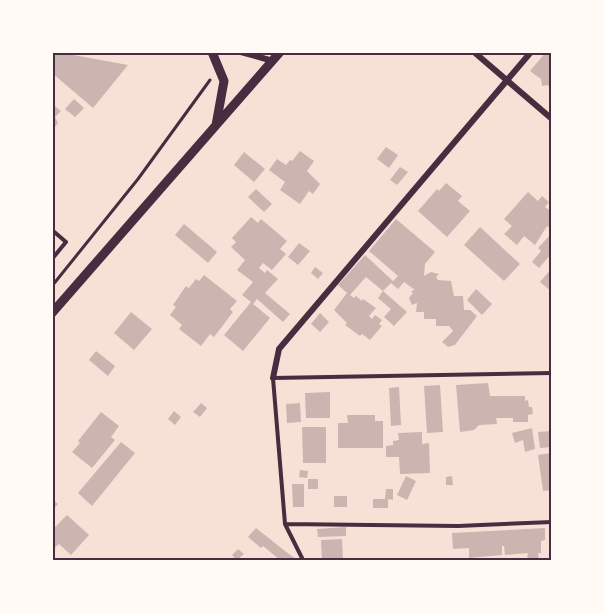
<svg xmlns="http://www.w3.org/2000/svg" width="604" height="613" viewBox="0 0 604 613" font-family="'PT Sans Narrow',sans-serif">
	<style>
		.building { fill: #ccb4b1 }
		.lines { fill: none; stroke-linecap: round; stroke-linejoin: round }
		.path { stroke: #4a2c40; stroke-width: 3 }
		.service { stroke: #4a2c40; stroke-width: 4 }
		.minor { stroke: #4a2c40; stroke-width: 6 }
		.tertiary { stroke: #4a2c40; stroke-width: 9 }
		.neatline { fill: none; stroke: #4a2c40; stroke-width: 2 }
	</style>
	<rect width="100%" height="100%" fill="#f7e1d7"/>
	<path class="building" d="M 52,52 L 57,52 L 128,65 L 93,108 L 52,73 Z
		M 546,52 L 552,52 L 552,89 L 547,85 L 542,86 L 541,79 L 530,71 Z
		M 74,99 L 84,108 L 75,117 L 65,109 Z
		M 52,104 L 61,111 L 55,117 L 58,123 L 52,131 Z
		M 386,147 L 398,155 L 389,168 L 377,159 Z
		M 300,151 L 314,161 L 307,171 L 320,184 L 313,194 L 309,191 L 300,204 L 280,190 L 285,182 L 269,170 L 277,159 L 286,165 L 290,160 L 292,161 Z
		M 244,152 L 265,169 L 254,182 L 234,165 Z
		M 400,167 L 408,172 L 397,185 L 390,180 Z
		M 446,183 L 462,196 L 458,201 L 470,211 L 447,237 L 418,211 L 437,189 L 439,191 Z
		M 256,189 L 272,204 L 264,212 L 248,197 Z
		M 528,192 L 538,201 L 542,196 L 549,202 L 545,207 L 552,212 L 552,226 L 550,228 L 547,226 L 535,245 L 524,236 L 517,245 L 504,234 L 512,226 L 504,219 Z
		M 251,217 L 258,223 L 261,219 L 287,241 L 280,249 L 286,254 L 272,270 L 263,263 L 259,268 L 265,273 L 267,270 L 278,279 L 265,293 L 290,314 L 283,322 L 257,299 L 253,304 L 270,318 L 243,351 L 224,335 L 251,302 L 242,295 L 253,282 L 237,270 L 245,260 L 231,247 L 236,242 L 232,238 Z
		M 396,219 L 435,252 L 425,264 L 424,276 L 431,272 L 439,274 L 436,277 L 438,280 L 451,281 L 454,296 L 463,296 L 464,310 L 470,310 L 477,316 L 455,345 L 448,347 L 442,342 L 453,331 L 449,326 L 436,326 L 436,319 L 424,319 L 424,312 L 416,312 L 417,303 L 412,305 L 409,298 L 413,293 L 411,291 L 415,290 L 404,282 L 398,289 L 391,283 L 383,291 L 407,312 L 394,326 L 384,317 L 391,309 L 378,298 L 383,291 L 366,277 L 350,295 L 354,298 L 356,296 L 362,301 L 363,299 L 376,308 L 369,316 L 372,319 L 375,315 L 382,320 L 379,324 L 382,326 L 370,340 L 362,334 L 360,336 L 345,325 L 347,323 L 334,310 L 347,293 L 338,285 L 365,255 L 393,281 L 398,276 L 369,251 Z
		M 184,224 L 217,252 L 208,263 L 175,235 Z
		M 480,227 L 520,264 L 504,281 L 464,245 Z
		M 552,233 L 552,253 L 539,268 L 532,262 L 541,251 L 538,248 Z
		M 299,243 L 310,251 L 298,265 L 288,257 Z
		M 315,267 L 323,273 L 318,279 L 311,273 Z
		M 552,268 L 552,292 L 540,282 Z
		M 204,275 L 237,301 L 230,309 L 233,312 L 214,337 L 210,334 L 201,346 L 179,329 L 182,325 L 170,315 L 176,307 L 173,305 L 186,286 L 189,288 L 196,279 L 199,281 Z
		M 476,289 L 492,304 L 482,315 L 467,300 Z
		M 131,312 L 152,329 L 134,350 L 114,333 Z
		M 320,313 L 329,322 L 320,332 L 311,324 Z
		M 96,351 L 115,366 L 108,376 L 89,360 Z
		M 488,383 L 490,396 L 525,396 L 525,401 L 528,400 L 529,407 L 532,407 L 533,414 L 528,415 L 528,422 L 513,422 L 513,418 L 496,418 L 497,424 L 479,425 L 474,430 L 460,432 L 456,385 Z
		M 440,385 L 443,432 L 427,433 L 424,386 Z
		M 399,387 L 401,425 L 391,426 L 389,388 Z
		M 330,392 L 330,418 L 306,418 L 305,393 Z
		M 201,403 L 207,408 L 200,417 L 193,412 Z
		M 300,403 L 301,422 L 287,423 L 286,404 Z
		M 174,411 L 181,417 L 175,425 L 168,419 Z
		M 101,412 L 119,426 L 111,437 L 115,440 L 92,468 L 72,452 L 80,443 L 78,441 Z
		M 347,415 L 375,415 L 375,421 L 383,421 L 383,448 L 338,448 L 338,423 L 348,423 Z
		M 302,427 L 326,427 L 326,463 L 303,463 Z
		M 532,428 L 535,449 L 525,452 L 523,440 L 515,443 L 512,433 Z
		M 552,431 L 552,447 L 540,448 L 538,432 Z
		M 422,432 L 422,444 L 429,443 L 430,473 L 400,474 L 399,457 L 386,457 L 386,446 L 393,445 L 393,441 L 399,440 L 398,433 Z
		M 121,442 L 135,453 L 92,506 L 78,493 Z
		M 551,453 L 552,490 L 543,491 L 538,455 Z
		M 300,470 L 308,471 L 307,478 L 299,477 Z
		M 406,476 L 416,481 L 407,500 L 397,495 Z
		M 452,476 L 453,485 L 446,485 L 446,477 Z
		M 308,479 L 318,479 L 318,489 L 308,489 Z
		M 292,484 L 304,484 L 304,507 L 293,507 Z
		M 386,489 L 393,489 L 393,500 L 388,499 L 388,508 L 373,508 L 373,499 L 385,499 Z
		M 334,496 L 347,496 L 347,507 L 334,507 Z
		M 52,499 L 58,504 L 52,511 Z
		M 67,515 L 89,535 L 71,555 L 59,544 L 52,550 L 52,530 Z
		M 346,527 L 346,536 L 318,537 L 317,529 Z
		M 256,528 L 285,551 L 297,560 L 280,560 L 263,546 L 261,548 L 248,537 Z
		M 545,528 L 545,540 L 541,541 L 541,553 L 538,553 L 539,560 L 527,560 L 528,553 L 505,555 L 504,546 L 502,546 L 502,555 L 469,558 L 469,548 L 453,549 L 452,533 Z
		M 342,539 L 343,560 L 322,560 L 321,540 Z
		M 238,549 L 244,554 L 237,560 L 232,555 Z"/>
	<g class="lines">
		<path class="path" d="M 52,286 L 138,179 L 210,80"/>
		<path class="service" d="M 52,230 L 66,242 L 52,259
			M 285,524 L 458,526 L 552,522
			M 303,560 L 285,524 L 273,378 L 552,373"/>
		<path class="minor" d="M 241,52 L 273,61
			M 474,52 L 552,119
			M 273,378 L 279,349 L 531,52"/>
		<path class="tertiary" d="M 212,52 L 224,81 L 216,125
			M 52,313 L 280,52"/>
	</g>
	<rect width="604" height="613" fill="none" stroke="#fffaf5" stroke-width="108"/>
	<rect x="54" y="54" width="496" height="505" class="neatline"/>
</svg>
